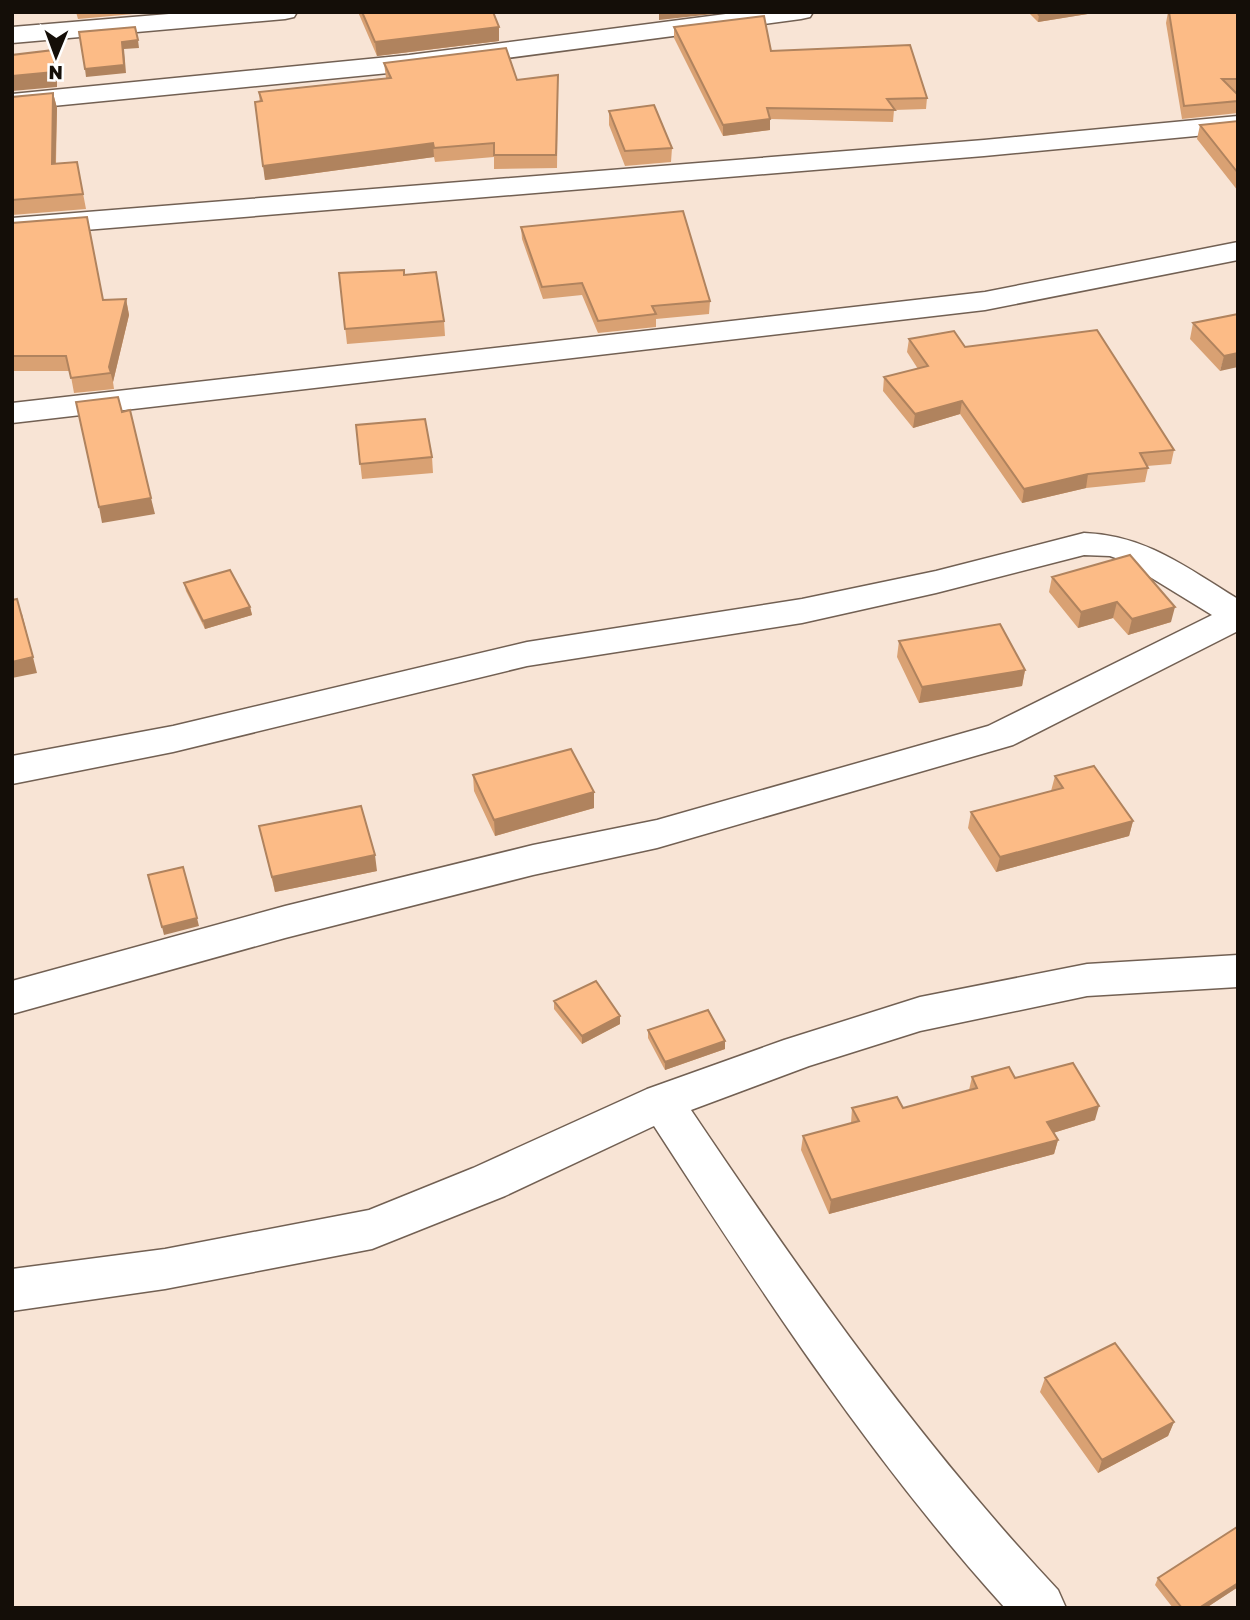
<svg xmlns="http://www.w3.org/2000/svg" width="1250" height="1620" viewBox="0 0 1250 1620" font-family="'Golos Text',sans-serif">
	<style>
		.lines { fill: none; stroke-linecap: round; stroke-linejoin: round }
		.minor-casing { stroke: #726053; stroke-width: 3 }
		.minor { fill: #fff; fill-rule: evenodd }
		.wall { fill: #d9a173 }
		.shaded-wall { fill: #b0835e }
		.building { fill: #fcbb86; stroke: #b0835e; stroke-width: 2 }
	</style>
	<rect width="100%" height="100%" fill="#f8e4d5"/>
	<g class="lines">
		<g class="minor-casing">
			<path id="minor" d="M 193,12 L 297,12 L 294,17 L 285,19 L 12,43 L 12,27 Z
				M 741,12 L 813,12 L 810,17 L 801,19 L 409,71 L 12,110 L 12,94 L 409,55 Z
				M 1238,116 L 1238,132 L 984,156 L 12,236 L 12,218 L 984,140 Z
				M 1238,242 L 1238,260 L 985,310 L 12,423 L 12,403 L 985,292 Z
				M 1084,533 C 1146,535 1187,568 1238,599 L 1238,631 L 1013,745 L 657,848 L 533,875 L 285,938 L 12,1014 L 12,981 L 285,906 L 533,845 L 657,820 L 988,726 L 1212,615 L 1124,561 L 1110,556 L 1084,555 L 936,593 L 802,623 L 527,666 L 173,752 L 12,784 L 12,756 L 173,726 L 527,642 L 802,599 L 936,571 Z
				M 1238,955 L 1238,987 L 1087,996 L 920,1031 L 809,1066 L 691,1110 C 804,1278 919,1442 1058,1590 L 1066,1608 L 1005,1608 C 871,1460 762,1293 654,1126 L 505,1196 L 372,1249 L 165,1289 L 12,1311 L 12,1269 L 165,1249 L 369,1210 L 473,1168 L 647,1089 L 784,1040 L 920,997 L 1087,964 Z"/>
		</g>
		<use href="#minor" class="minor"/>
	</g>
	<path class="wall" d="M 76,12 L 132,12 L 133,14 L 78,19 Z
		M 358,12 L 493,12 L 499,41 L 377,56 Z
		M 1028,12 L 1100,12 L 1038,22 Z
		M 1168,12 L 1238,12 L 1238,92 L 1235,92 L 1238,95 L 1238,113 L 1182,119 L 1166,23 Z
		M 674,27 L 771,51 L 927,98 L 926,109 L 894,110 L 893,122 L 770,119 L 770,130 L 723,136 L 674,38 Z
		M 384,63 L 517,80 L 558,88 L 557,168 L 494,169 L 494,157 L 435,162 L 434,157 L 265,180 L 259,92 L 386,78 Z
		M 53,93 L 57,108 L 56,164 L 77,162 L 86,209 L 12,215 L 12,97 Z
		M 609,111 L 672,148 L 671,162 L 625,166 L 609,125 Z
		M 1238,121 L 1238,191 L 1197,139 L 1200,125 Z
		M 12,223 L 103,300 L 126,299 L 129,315 L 113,382 L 114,389 L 74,393 L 70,371 L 12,371 Z
		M 521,227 L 710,301 L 709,314 L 656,319 L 656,327 L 598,333 L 582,295 L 543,299 L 522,239 Z
		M 339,273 L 404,275 L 444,321 L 445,336 L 347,344 Z
		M 1238,314 L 1220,371 L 1190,339 L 1193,323 Z
		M 909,339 L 965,347 L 1174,450 L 1171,464 L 1147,466 L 1148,468 L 1145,482 L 1086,488 L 1022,503 L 960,414 L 913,428 L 883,391 L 884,377 L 918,369 L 907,352 Z
		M 356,425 L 432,457 L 433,473 L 362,479 Z
		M 1052,577 L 1171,622 L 1128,635 L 1113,618 L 1078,628 L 1049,592 Z
		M 184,583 L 250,607 L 252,615 L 205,629 L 186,591 Z
		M 899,641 L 1025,670 L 1022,686 L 919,703 L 897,657 Z
		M 473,775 L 594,808 L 495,836 L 474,791 Z
		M 1055,776 L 1133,821 L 1129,836 L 996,872 L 968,828 L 971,812 L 1051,791 Z
		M 259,826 L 377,871 L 275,892 Z
		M 554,1001 L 620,1024 L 582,1044 L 554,1009 Z
		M 648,1030 L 725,1049 L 665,1070 L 648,1038 Z
		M 972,1077 L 1015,1078 L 1095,1120 L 1053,1133 L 1058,1140 L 1054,1154 L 829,1214 L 801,1150 L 803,1136 L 851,1123 L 852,1108 L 903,1108 L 969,1090 Z
		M 1045,1378 L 1174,1422 L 1168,1436 L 1098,1473 L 1040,1392 Z
		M 1238,1528 L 1238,1587 L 1206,1608 L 1173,1608 L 1155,1585 L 1158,1578 Z"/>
	<path class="shaded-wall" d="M 659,12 L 732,12 L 659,20 Z
		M 1056,12 L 1100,12 L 1038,22 L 1039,15 Z
		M 499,27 L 499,41 L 377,56 L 375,42 Z
		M 138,40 L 139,48 L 124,49 L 126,73 L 86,77 L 85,69 L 122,42 Z
		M 54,50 L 57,65 L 57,87 L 12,91 L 12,76 Z
		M 53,93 L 57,108 L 55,179 L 52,164 Z
		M 770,119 L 770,130 L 723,136 L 723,125 Z
		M 433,143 L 434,157 L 265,180 L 263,166 Z
		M 126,299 L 129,315 L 113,382 L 109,367 Z
		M 1238,353 L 1238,367 L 1220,371 L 1224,356 Z
		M 962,401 L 960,414 L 913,428 L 915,414 Z
		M 1088,474 L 1086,488 L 1022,503 L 1024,489 Z
		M 151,498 L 155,514 L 102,523 L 99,507 Z
		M 1117,602 L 1113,618 L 1078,628 L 1081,612 Z
		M 250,607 L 252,615 L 205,629 L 203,621 Z
		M 1175,607 L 1171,622 L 1128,635 L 1132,619 Z
		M 22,614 L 37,673 L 12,678 L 12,662 Z
		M 1025,670 L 1022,686 L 919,703 L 922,687 Z
		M 594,792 L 594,808 L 495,836 L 494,820 Z
		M 1133,821 L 1129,836 L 996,872 L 1000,857 Z
		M 375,855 L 377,871 L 275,892 L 272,877 Z
		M 197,918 L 199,926 L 164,935 L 162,927 Z
		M 620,1016 L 620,1024 L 582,1044 L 582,1036 Z
		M 725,1041 L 725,1049 L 665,1070 L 665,1062 Z
		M 1099,1106 L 1095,1120 L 1043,1136 L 1047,1122 Z
		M 1058,1140 L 1054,1154 L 829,1214 L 831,1200 Z
		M 1174,1422 L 1168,1436 L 1098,1473 L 1102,1460 Z
		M 1238,1583 L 1238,1587 L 1206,1608 L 1199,1608 Z"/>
	<path class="building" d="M 362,12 L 493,12 L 499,27 L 375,42 Z
		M 1037,12 L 1056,12 L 1039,15 Z
		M 1169,12 L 1238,12 L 1238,79 L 1222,79 L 1238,95 L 1238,101 L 1184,106 Z
		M 764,16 L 771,51 L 910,45 L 927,98 L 887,99 L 895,110 L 767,108 L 770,119 L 723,125 L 674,27 Z
		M 135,27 L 138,40 L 122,42 L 124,65 L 85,69 L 79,32 Z
		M 506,48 L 517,80 L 558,75 L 556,155 L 494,155 L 494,143 L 434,148 L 433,143 L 263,166 L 255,102 L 262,101 L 259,92 L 391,78 L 384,63 Z
		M 54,50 L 54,72 L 12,76 L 12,55 Z
		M 53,93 L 52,164 L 77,162 L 83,194 L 12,200 L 12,97 Z
		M 654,105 L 672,148 L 625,151 L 609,111 Z
		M 1238,121 L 1238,173 L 1200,125 Z
		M 683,211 L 710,301 L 652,306 L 656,314 L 598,321 L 582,283 L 542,287 L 521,227 Z
		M 87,217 L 103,300 L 126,299 L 109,367 L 111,373 L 71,378 L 66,356 L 12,356 L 12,223 Z
		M 404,270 L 404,275 L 436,272 L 444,321 L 345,329 L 339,273 Z
		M 1238,314 L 1238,353 L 1224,356 L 1193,323 Z
		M 1097,330 L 1174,450 L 1140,453 L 1148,468 L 1088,474 L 1024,489 L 962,401 L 915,414 L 884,377 L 928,366 L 909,339 L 954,331 L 965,347 Z
		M 118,397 L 122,412 L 130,410 L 151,498 L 99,507 L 76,402 Z
		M 425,419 L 432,457 L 360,464 L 356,425 Z
		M 1130,555 L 1175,607 L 1132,619 L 1117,602 L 1081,612 L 1052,577 Z
		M 230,570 L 250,607 L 203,621 L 184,583 Z
		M 17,599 L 33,657 L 12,662 L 12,600 Z
		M 1000,624 L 1025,670 L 922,687 L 899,641 Z
		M 571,749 L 594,792 L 494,820 L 473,775 Z
		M 1094,766 L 1133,821 L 1000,857 L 971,812 L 1063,788 L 1055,776 Z
		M 361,806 L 375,855 L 272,877 L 259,826 Z
		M 183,867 L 197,918 L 162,927 L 148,875 Z
		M 596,981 L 620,1016 L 582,1036 L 554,1001 Z
		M 708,1010 L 725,1041 L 665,1062 L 648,1030 Z
		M 1073,1063 L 1099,1106 L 1047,1122 L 1058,1140 L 831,1200 L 803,1136 L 859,1121 L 852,1108 L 897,1097 L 903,1108 L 977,1088 L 972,1077 L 1009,1067 L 1015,1078 Z
		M 1115,1343 L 1174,1422 L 1102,1460 L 1045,1378 Z
		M 1237,1527 L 1238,1583 L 1199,1608 L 1182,1608 L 1158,1578 Z"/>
	<rect width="1250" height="1620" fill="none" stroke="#140e08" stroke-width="28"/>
	<g transform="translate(56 56) rotate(181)" stroke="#ffffff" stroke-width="5" paint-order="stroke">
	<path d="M0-5L12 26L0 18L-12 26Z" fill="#140e08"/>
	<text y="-10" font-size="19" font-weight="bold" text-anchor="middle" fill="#140e08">N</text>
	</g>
</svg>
